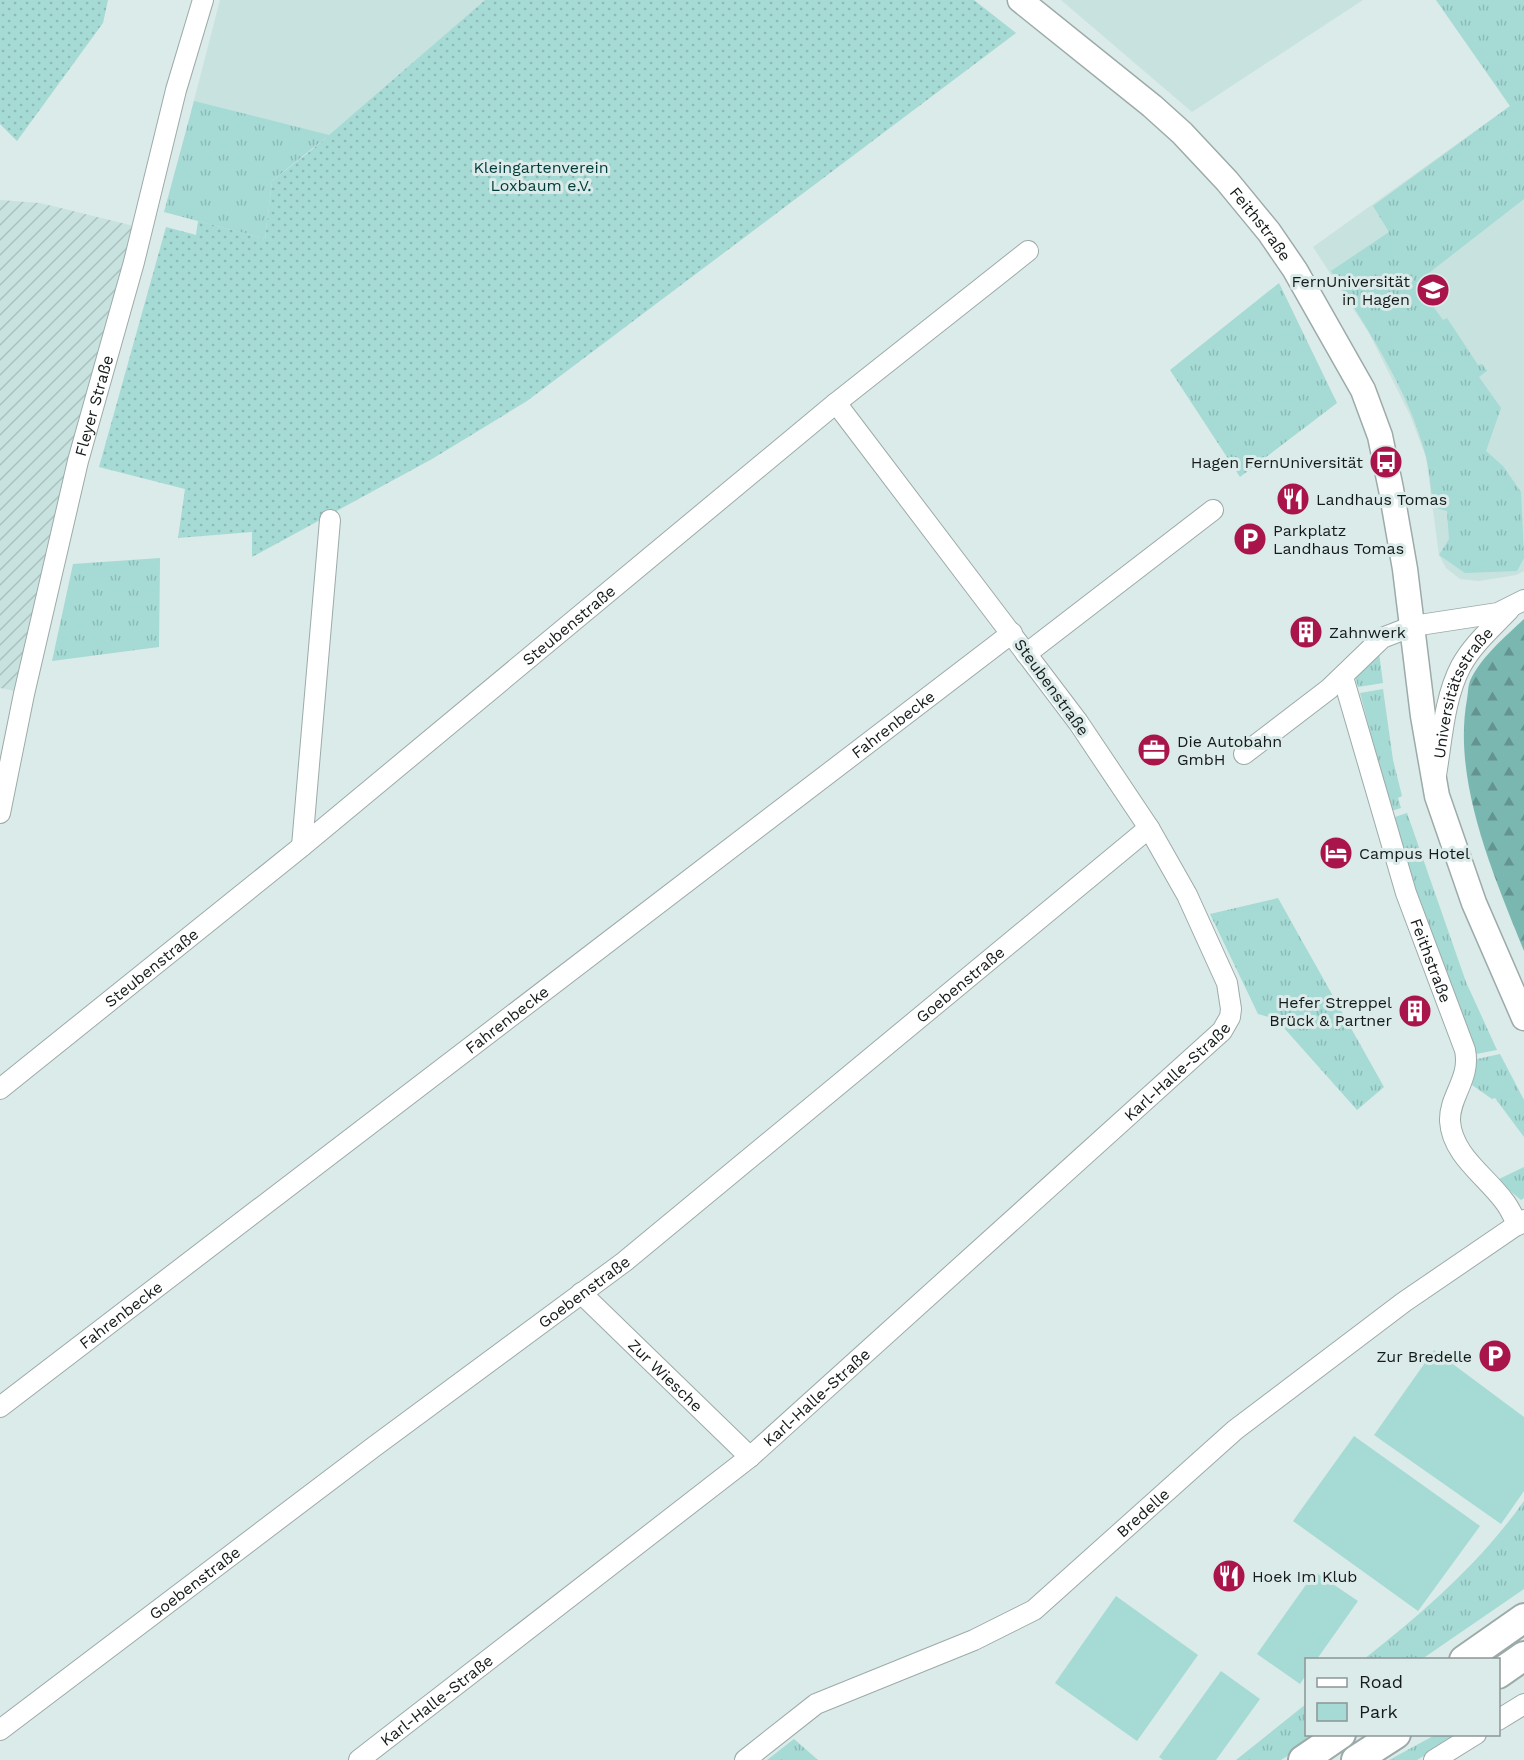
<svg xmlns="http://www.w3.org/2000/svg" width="1524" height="1760" viewBox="0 0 1524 1760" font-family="'Work Sans',sans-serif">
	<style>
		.built { fill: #c8e2df }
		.industrial { fill: url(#industrial-furrows) }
		.grass { fill: url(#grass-tufts) }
		.forest { fill: url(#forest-firs) }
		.park { fill: #a5dad5 }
		.garden { fill: url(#garden-dots) }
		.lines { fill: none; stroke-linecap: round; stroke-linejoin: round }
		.minor-casing { stroke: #9caba9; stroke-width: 22 }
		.major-casing { stroke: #9caba9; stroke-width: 27 }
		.highway-casing { stroke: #9caba9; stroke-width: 32 }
		.minor { stroke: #fff; stroke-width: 20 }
		.major { stroke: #fff; stroke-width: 24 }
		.highway { stroke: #fff; stroke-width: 28 }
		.labels { text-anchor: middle; stroke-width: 6; stroke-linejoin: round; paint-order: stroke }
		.park-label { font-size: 16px; fill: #003c39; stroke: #dbebe9 }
		.street-label { font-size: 16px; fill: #151a1a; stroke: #dbebe9 }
		.poi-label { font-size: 16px; fill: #151a1a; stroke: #dbebe9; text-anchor: start }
	</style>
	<defs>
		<pattern id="industrial-furrows" width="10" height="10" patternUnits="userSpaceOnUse" patternTransform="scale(1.5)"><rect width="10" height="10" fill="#c8e2df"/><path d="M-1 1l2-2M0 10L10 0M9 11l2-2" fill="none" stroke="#abc1bf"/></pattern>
		<pattern id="grass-tufts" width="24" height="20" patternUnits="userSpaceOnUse" patternTransform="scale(1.5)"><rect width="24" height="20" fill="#a5dad5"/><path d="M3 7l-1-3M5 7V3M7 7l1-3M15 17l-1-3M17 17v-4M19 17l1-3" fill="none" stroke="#8dbab6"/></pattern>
		<pattern id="forest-firs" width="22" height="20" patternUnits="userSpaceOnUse" patternTransform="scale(1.5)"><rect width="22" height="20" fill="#7ab7b1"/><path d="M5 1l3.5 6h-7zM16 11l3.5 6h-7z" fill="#63948f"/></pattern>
		<pattern id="garden-dots" width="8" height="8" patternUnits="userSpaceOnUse" patternTransform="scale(1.5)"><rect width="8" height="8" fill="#a5dad5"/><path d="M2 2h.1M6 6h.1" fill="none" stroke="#8dbab6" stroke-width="1.8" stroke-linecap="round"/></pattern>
	</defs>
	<rect width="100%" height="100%" fill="#dbebe9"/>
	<path class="built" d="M 220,0 L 485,0 L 314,148 L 191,112 Z
		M 1061,0 L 1363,0 L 1192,112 Z
		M 1436,0 L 1524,0 L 1524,571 L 1516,575 L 1479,581 L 1460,579 L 1446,568 L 1439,555 L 1426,457 L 1410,415 L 1369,333 L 1313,247 L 1510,106 Z"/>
	<path class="industrial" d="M 0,200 L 40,203 L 134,226 L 72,457 L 15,691 L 0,688 Z"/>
	<path class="grass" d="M 1436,0 L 1524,0 L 1524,199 L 1416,283 L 1443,320 L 1447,318 L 1478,365 L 1482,364 L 1487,371 L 1479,377 L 1501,408 L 1486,451 L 1503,466 L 1521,492 L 1524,558 L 1517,571 L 1465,573 L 1439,555 L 1449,539 L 1447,511 L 1433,507 C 1431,490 1430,473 1426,457 C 1409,390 1367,329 1331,271 L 1389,232 L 1373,206 L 1510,106 Z
		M 194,101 L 329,135 L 272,181 L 265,239 L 164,212 Z
		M 1279,283 L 1337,403 L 1240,477 L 1170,370 Z
		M 160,558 L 159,647 L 52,661 L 73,564 Z
		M 1379,653 L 1383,683 L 1358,687 L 1355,676 Z
		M 1383,689 L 1393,760 L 1402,796 L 1398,798 L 1401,808 L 1391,811 L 1360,693 Z
		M 1407,813 L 1466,982 L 1497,1050 L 1476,1054 L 1412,885 L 1392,818 Z
		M 1278,898 L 1384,1087 L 1357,1110 L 1276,1019 L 1258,1014 L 1210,914 Z
		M 1500,1054 L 1524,1100 L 1524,1137 L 1495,1098 L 1492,1099 L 1472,1085 L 1477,1059 Z
		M 1524,1167 L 1524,1198 L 1521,1200 L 1497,1180 Z
		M 1524,1501 L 1524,1589 L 1422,1659 L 1364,1659 C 1423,1613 1480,1563 1524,1501 Z
		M 1306,1704 L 1306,1734 L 1321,1735 L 1281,1760 L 1236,1760 Z
		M 1435,1735 L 1459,1735 L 1417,1760 L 1389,1760 Z
		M 794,1739 L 818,1760 L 767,1760 Z"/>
	<path class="forest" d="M 1524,619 L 1524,951 C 1494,876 1452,781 1467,699 C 1468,694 1468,686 1470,681 C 1480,658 1506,636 1524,619 Z"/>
	<path class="park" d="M 1434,1350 L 1524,1417 L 1524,1491 L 1501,1524 L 1374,1435 Z
		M 1354,1436 L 1480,1526 L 1418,1611 L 1293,1521 Z
		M 1315,1572 L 1358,1601 L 1317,1659 L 1306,1660 L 1306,1675 L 1300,1684 L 1257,1654 Z
		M 1116,1596 L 1198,1655 L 1137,1741 L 1055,1683 Z
		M 1221,1671 L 1260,1699 L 1216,1760 L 1163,1760 L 1159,1757 Z"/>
	<path class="garden" d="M 0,0 L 108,0 L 103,23 L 17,141 L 0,124 Z
		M 485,0 L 974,0 L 1016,33 L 527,401 L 432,459 L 252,557 L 252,532 L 178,538 L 185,489 L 99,467 L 166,227 L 196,235 L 198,221 L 265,239 L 272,181 L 314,148 Z"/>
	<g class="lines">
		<g class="minor-casing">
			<g id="minor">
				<path d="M 1026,654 L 1213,510"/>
				<path id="s1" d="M 1343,677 L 1406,893 L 1465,1050 C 1471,1079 1449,1096 1450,1121 C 1452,1155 1486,1176 1504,1201 C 1510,1208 1513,1217 1518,1225"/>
				<path d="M 1244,754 L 1329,689 L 1382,638 L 1413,626 L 1498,613 L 1524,600"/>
				<path id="s2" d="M 1436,775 C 1442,740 1444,698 1461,666 C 1473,644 1492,628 1509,610"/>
				<path id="s3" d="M 0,813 L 24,694 L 78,461 L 134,262 L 176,90 L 203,0"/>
				<path d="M 302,846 L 330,520"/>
				<path id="s4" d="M 0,1089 L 300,848 L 836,403 L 1028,251"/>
				<path id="s5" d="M 581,1293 L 750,1457"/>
				<path id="s6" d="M 0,1407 L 1012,633"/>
				<path d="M 1498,1720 L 1524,1704"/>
				<path id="s7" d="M 0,1730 L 375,1446 L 624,1262 L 1149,828"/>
				<path id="s8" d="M 359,1760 L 750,1457 L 1222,1031 L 1230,1017 L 1231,1009 L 1227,983 L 1187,895 L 1149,828 L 1078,722 L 836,403"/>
				<path id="s9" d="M 745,1760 L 816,1704 L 974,1640 L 1034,1610 L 1235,1430 L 1404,1302 L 1524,1220"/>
				<path d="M 1434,1760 L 1476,1734"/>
			</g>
		</g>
		<g class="major-casing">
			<g id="major">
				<path id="s10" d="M 1020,0 L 1152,106 L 1182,133 L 1227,181 L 1269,232 L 1295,270 L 1363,390 L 1380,436 L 1391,489 L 1405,569 L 1423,716 L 1437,796 L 1474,903 L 1524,1018"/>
			</g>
		</g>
		<g class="highway-casing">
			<path id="highway" d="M 1464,1660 L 1524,1618
				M 1498,1674 L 1524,1656
				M 1303,1760 L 1341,1734
				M 1356,1760 L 1396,1734"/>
		</g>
		<use href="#minor" class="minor"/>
		<use href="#major" class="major"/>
		<use href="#highway" class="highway"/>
	</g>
	<defs>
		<g id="university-disc" transform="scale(1.725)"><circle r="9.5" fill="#a9154a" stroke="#dbebe9"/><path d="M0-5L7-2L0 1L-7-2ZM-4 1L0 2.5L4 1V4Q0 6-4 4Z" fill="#fff"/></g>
		<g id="bus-disc" transform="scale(1.725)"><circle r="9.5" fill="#a9154a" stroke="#dbebe9"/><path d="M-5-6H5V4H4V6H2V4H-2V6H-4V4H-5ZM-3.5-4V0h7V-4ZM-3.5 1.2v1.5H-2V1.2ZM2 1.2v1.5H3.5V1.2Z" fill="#fff"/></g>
		<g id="restaurant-disc" transform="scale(1.725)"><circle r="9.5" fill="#a9154a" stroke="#dbebe9"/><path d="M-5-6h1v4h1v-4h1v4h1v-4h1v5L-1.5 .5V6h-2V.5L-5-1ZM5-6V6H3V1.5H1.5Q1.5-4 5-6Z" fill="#fff"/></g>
		<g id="parking-disc" transform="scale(1.725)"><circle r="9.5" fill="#a9154a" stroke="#dbebe9"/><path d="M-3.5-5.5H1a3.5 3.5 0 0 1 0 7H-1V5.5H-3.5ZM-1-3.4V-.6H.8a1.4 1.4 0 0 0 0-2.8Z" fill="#fff"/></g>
		<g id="building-disc" transform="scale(1.725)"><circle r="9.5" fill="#a9154a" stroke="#dbebe9"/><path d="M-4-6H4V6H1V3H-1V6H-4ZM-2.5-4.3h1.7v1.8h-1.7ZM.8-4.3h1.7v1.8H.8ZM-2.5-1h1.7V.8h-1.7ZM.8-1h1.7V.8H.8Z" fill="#fff"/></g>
		<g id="office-disc" transform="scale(1.725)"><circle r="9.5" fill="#a9154a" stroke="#dbebe9"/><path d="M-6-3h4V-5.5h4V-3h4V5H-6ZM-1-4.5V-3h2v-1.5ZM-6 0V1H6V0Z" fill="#fff"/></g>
		<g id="hotel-disc" transform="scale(1.725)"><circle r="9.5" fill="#a9154a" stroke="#dbebe9"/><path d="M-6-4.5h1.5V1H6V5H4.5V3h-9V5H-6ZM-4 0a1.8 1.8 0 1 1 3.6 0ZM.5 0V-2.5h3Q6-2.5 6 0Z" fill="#fff"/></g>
	</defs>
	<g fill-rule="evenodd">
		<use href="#university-disc" x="1433" y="290"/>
		<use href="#bus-disc" x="1386" y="462"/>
		<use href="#restaurant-disc" x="1293" y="499"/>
		<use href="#parking-disc" x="1250" y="539"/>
		<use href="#building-disc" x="1306" y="632"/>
		<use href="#office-disc" x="1154" y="750"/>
		<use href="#hotel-disc" x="1336" y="853"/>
		<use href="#building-disc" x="1415" y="1011"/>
		<use href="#parking-disc" x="1495" y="1356"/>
		<use href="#restaurant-disc" x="1229" y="1576"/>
	</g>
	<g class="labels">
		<g class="park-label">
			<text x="541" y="173">Kleingartenverein<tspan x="541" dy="18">Loxbaum e.V.</tspan></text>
		</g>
		<g class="street-label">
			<text dy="6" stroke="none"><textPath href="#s10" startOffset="330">Feithstraße</textPath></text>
			<text dy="6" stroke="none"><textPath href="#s3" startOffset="418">Fleyer Straße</textPath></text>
			<text dy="6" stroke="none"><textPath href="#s4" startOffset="734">Steubenstraße</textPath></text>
			<text transform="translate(1052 687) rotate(54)" y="6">Steubenstraße</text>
			<text dy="6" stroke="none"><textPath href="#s2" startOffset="88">Universitätsstraße</textPath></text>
			<text dy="6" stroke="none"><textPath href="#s6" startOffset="1124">Fahrenbecke</textPath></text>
			<text dy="6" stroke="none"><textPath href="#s1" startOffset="297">Feithstraße</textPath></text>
			<text dy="6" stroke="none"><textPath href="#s4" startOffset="194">Steubenstraße</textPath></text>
			<text dy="6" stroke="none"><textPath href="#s7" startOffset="1216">Goebenstraße</textPath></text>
			<text dy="6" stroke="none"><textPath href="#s6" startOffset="638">Fahrenbecke</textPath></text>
			<text dy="6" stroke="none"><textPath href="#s8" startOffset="1070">Karl-Halle-Straße</textPath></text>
			<text dy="6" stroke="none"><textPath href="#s7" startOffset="730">Goebenstraße</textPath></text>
			<text dy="6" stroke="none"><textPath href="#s6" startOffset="152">Fahrenbecke</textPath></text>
			<text dy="6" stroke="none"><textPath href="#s5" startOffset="118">Zur Wiesche</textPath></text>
			<text dy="6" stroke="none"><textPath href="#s8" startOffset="584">Karl-Halle-Straße</textPath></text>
			<text dy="6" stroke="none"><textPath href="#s9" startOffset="474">Bredelle</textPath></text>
			<text dy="6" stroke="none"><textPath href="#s7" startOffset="244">Goebenstraße</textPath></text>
			<text dy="6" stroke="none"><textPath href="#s8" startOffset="98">Karl-Halle-Straße</textPath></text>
		</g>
		<g class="poi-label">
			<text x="1410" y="287" text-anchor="end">FernUniversität<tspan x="1410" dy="18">in Hagen</tspan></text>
			<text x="1363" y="468" text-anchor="end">Hagen FernUniversität</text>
			<text x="1316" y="505">Landhaus Tomas</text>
			<text x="1273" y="536">Parkplatz<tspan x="1273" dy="18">Landhaus Tomas</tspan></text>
			<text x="1329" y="638">Zahnwerk</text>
			<text x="1177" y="747">Die Autobahn<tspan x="1177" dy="18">GmbH</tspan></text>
			<text x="1359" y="859">Campus Hotel</text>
			<text x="1392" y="1008" text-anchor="end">Hefer Streppel<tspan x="1392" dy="18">Brück &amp; Partner</tspan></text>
			<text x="1472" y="1362" text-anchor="end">Zur Bredelle</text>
			<text x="1252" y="1582">Hoek Im Klub</text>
		</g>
	</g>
	<rect x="1305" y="1658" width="195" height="78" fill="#dbebe9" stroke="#8c9796" stroke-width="1.5"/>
	<rect x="1317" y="1678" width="30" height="9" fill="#ffffff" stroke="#8c9796" stroke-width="1.5"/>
	<text x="1359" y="1688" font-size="18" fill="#151a1a">Road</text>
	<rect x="1317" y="1703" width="30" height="18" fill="#a5dad5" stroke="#8c9796" stroke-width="1.5"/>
	<text x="1359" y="1718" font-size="18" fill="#151a1a">Park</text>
</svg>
